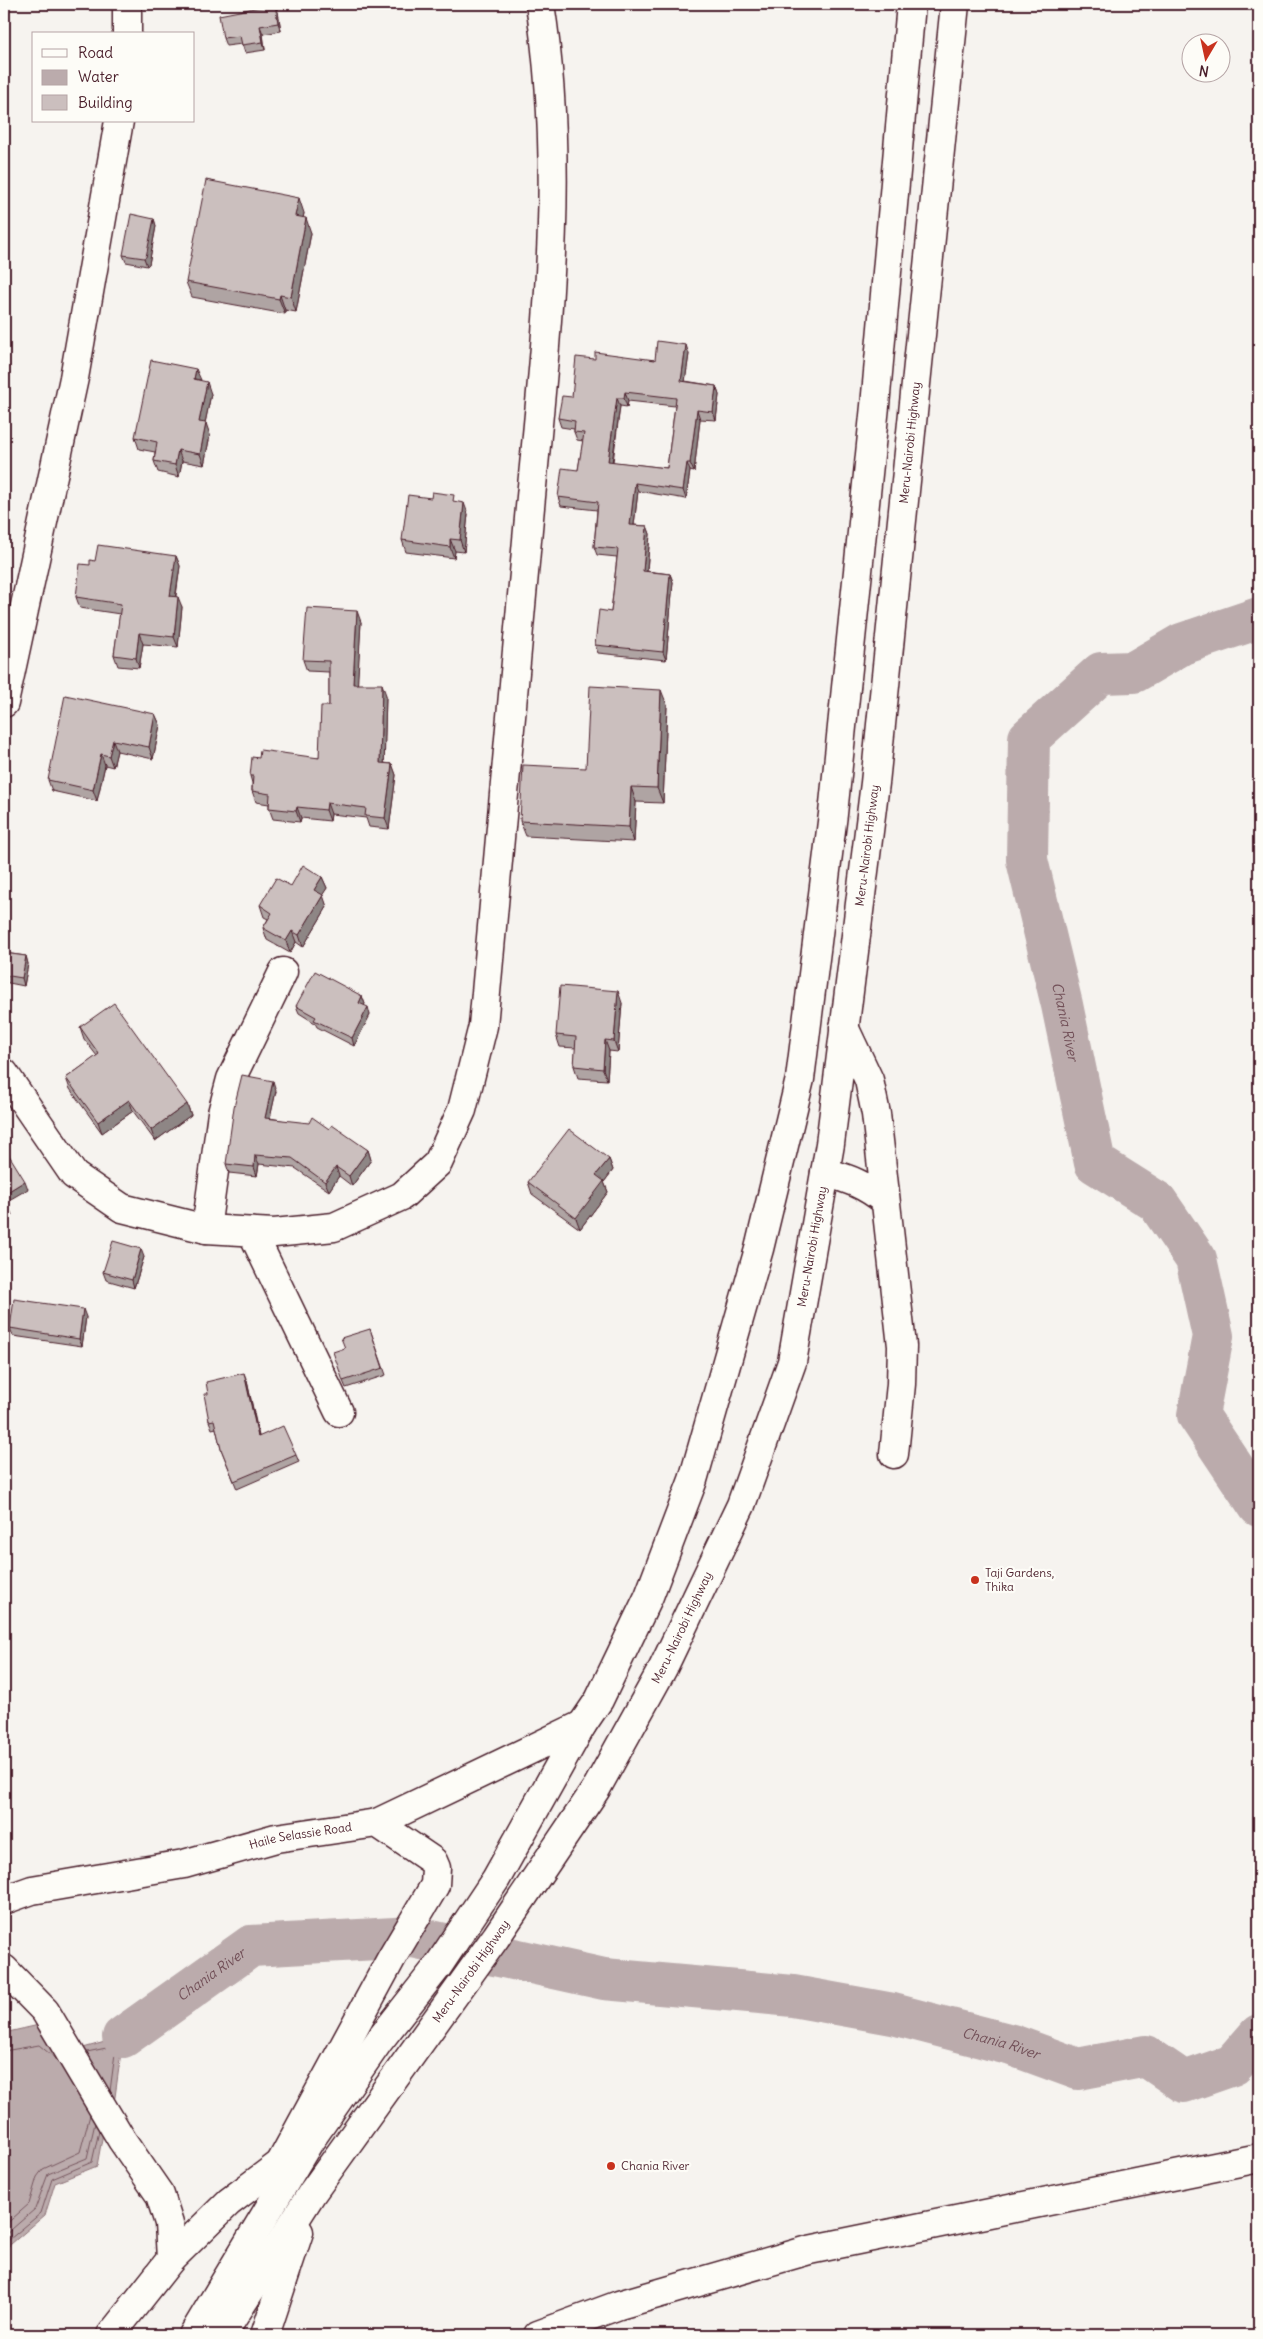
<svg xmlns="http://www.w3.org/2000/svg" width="1263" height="2339" viewBox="0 0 1263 2339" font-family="Delius,sans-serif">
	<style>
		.water { fill: #bbabac; stroke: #8e7378 }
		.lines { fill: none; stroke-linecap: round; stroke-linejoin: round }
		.shore { stroke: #77575f; stroke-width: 1 }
		.river { stroke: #bbabac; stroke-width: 42 }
		.minor-casing { stroke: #4a1f2b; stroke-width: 31 }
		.highway-casing { stroke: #4a1f2b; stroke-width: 31 }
		.minor { stroke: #fdfcf7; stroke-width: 28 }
		.highway { stroke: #fdfcf7; stroke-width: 28 }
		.wall { fill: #afa4a3; stroke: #4a1f2b; fill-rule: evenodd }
		.shaded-wall { fill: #8e8685; stroke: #4a1f2b }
		.building { fill: #cbbfbe; stroke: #4a1f2b; fill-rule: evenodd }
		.poi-dot { fill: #c8321e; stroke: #fdfcf7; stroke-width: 2 }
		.labels { text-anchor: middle; stroke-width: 4.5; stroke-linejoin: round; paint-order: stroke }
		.street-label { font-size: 12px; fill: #4a1f2b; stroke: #fdfcf7 }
		.poi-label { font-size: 12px; fill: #4a1f2b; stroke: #fdfcf7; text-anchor: start }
		.water-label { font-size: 14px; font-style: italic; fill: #725058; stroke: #fdfcf7 }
	</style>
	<rect width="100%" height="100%" fill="#f6f3ef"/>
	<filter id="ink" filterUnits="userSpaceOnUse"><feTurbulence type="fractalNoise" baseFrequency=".02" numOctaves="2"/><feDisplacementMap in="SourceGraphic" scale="10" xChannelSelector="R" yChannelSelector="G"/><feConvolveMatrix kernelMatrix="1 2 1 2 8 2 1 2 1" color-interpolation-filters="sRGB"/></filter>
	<g filter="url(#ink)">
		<path class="water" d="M 52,2022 L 76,2050 L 123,2037 L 115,2097 L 103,2133 L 97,2166 L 55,2183 L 45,2215 L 4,2250 L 4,2033 Z"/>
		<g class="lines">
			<path class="shore" d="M 4,2051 L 39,2045 L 56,2059
				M 87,2052 L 116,2046 L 110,2091
				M 4,2226 L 29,2204 L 37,2177 L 43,2169 L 80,2152 L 90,2115
				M 4,2236 L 35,2209 L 48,2174 L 87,2158 L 95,2123
				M 4,2244 L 41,2213 L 52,2179 L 92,2162 L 99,2131"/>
			<g class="river">
				<path id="s1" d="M 1259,618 L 1182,644 L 1134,672 L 1101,673 L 1029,738 L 1027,860 L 1062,1005 L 1095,1163 L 1157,1202 L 1196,1259 L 1213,1336 L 1198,1415 L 1259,1506"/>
				<path id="s2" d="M 123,2037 L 251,1946 L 413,1937 L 604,1979 L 793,1996 L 893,2014 L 1012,2045 L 1078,2069 L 1146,2056 L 1184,2082 L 1233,2065 L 1259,2035"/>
			</g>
			<g class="minor-casing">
				<g id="minor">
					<path d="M 127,4 L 127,34"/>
					<path d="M 4,703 L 74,378 L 119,121"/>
					<path d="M 844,1027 L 869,1080 L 876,1114 L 902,1346 L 901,1384 L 894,1454"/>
					<path d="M 4,1073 L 74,1175 L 122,1208 L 206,1229 L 274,1233 L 334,1227 L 402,1196 L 438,1163 L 462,1110 L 483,1026 C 499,857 513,687 529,518 C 545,347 567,175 540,4"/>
					<path d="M 825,1172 C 849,1179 866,1185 885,1201"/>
					<path d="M 206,1229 L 222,1113 L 231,1079 L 283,972"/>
					<path d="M 252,1232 L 339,1412"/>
					<path id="s3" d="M 4,1900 L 32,1890 L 184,1864 L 276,1838 L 377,1823 L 582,1725"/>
					<path d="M 4,1969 L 45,2011 L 122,2140 L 160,2195 L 169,2223 L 171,2259"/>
					<path d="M 280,2164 L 391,1959 L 435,1885 L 436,1868 L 433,1861 L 377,1823"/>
					<path d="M 538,2335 L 619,2305 L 809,2250 L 1259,2158"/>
				</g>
			</g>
			<g class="highway-casing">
				<g id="highway">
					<path d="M 111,2335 L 171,2259 L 229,2202 L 297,2151"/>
					<path d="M 193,2335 L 309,2142 L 379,2041 L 438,1966 L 496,1879 L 582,1725 L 599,1700 L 649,1596 L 693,1480 L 759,1249 L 800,1079 L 833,814 L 875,406 L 911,4"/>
					<path id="s4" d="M 222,2335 L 312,2193 L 496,1937 L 596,1789 L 663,1668 L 741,1505 L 792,1362 L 830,1144 L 875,783 L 955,4"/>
					<path d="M 265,2335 L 299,2232"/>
				</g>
			</g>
			<use href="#minor" class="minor"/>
			<use href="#highway" class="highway"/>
		</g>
		<path class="wall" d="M 275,4 L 278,12 L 281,31 L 263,34 L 265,50 L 245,53 L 242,44 L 226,46 L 223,38 Z
			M 304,213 L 303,218 L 311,233 L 296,312 L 285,310 L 285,314 L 192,297 L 186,282 Z
			M 154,219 L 156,226 L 149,264 L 147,266 L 126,262 L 123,255 Z
			M 689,354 L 685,381 L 716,386 L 719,395 L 716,420 L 700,419 L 694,472 L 690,471 L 686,499 L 638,491 L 634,525 L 647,526 L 650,534 L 647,571 L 670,574 L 673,582 L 666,660 L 598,653 L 595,645 L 611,612 L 617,557 L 597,555 L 594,547 L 597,510 L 561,506 L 558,497 L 578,470 L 583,441 L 577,440 L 574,432 L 574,429 L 561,427 L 558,418 L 572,397 L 595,359 L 655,360 ZM 628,401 L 675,406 L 667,468 L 613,462 L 620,406 L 627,407 Z
			M 201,381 L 211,394 L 205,423 L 210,435 L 204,465 L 182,461 L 179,477 L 158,472 L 154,461 L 155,452 L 139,449 L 135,437 Z
			M 456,502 L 468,514 L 464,552 L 455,551 L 454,558 L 406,552 L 402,540 Z
			M 176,556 L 180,566 L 176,596 L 182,607 L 178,647 L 143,644 L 139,668 L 118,666 L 114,655 L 120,614 L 80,608 L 76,597 L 90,565 L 95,561 Z
			M 361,622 L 357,684 L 386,695 L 384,763 L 392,764 L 396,775 L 389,829 L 369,827 L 366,818 L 331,814 L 330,821 L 301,818 L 300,822 L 273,819 L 269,808 L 269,804 L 256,802 L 252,791 L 252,783 L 250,776 L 259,758 L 319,758 L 329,706 L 329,672 L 307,671 L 303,660 Z
			M 667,705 L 663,803 L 636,802 L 634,842 L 526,836 L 520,821 L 586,768 Z
			M 155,714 L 160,725 L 153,759 L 117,751 L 113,767 L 105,765 L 97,801 L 52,791 L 48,780 Z
			M 322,877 L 327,888 L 322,895 L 327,907 L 303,947 L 296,942 L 290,953 L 267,940 L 263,928 L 268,919 L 264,917 L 260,905 L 291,886 Z
			M 4,953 L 26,956 L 28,964 L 24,986 L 4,982 Z
			M 362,996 L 365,1004 L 364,1005 L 370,1015 L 354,1046 L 317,1027 L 315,1023 L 299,1013 L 296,1006 Z
			M 622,1003 L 618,1052 L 609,1051 L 607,1080 L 578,1078 L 574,1066 L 576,1048 L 560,1047 L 556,1035 Z
			M 80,1027 L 187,1104 L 191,1115 L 155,1141 L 133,1111 L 102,1133 L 70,1089 L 66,1078 L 97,1056 L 84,1039 Z
			M 276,1091 L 270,1118 L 329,1129 L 368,1150 L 371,1160 L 352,1186 L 339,1176 L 329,1191 L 295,1168 L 259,1164 L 257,1176 L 229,1173 L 226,1164 Z
			M 609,1159 L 613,1170 L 604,1182 L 608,1192 L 580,1229 L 532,1194 L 528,1182 Z
			M 144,1257 L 134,1288 L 106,1280 L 103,1272 Z
			M 86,1317 L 82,1346 L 13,1336 L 10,1328 Z
			M 370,1329 L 386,1375 L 346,1388 L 343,1381 L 345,1348 Z
			M 247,1381 L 259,1436 L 296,1455 L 299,1462 L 237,1489 L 221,1449 L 216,1428 L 212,1429 L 209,1421 L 208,1394 Z"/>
		<path class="shaded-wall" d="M 275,4 L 278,12 L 281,31 L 278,23 Z
			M 260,26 L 263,34 L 265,50 L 263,42 Z
			M 299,198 L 304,213 L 301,231 L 295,216 Z
			M 306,218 L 311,233 L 296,312 L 291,297 Z
			M 154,219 L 156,226 L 149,264 L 147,266 L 144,258 Z
			M 280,295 L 285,310 L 285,314 L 279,299 Z
			M 686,345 L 689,354 L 684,389 L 681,381 Z
			M 196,369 L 201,380 L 194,379 Z
			M 207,382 L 211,394 L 203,433 L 199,422 Z
			M 716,386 L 719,395 L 716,420 L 713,412 Z
			M 625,392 L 628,401 L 627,407 L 624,398 Z
			M 617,398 L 620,406 L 611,470 L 608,461 Z
			M 697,410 L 700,419 L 694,472 L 690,463 Z
			M 206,423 L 210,435 L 204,465 L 200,454 Z
			M 178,450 L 182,461 L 179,477 L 175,465 Z
			M 687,463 L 690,471 L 686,499 L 683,490 Z
			M 635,483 L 638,491 L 633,533 L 630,525 Z
			M 464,503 L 468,514 L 464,552 L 460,540 Z
			M 647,526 L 650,534 L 646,580 L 643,571 Z
			M 450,539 L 455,551 L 454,558 L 450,547 Z
			M 176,556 L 180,566 L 174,606 L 170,596 Z
			M 670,574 L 673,582 L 666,660 L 663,652 Z
			M 178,597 L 182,607 L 178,647 L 174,637 Z
			M 357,611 L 361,622 L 357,695 L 353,684 Z
			M 139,633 L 143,644 L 139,668 L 136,658 Z
			M 382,684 L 386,695 L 384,774 L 380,763 Z
			M 661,690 L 667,705 L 663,803 L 657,788 Z
			M 155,714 L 160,725 L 153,759 L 149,747 Z
			M 113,740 L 117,751 L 113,767 L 109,756 Z
			M 101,754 L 105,765 L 97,801 L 93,790 Z
			M 392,764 L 396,775 L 389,829 L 385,818 Z
			M 631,787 L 636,802 L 634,842 L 629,827 Z
			M 327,803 L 331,814 L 330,821 L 326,810 Z
			M 297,807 L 301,818 L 300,822 L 296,811 Z
			M 322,877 L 327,888 L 318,902 L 314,890 Z
			M 323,895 L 327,907 L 303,947 L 299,935 Z
			M 292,931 L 296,942 L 290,953 L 286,941 Z
			M 26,956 L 28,964 L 24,986 L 22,978 Z
			M 618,991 L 622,1003 L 618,1052 L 614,1041 Z
			M 362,996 L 365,1004 L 361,1011 L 359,1003 Z
			M 368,1007 L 370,1015 L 354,1046 L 352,1038 Z
			M 605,1040 L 609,1051 L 607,1080 L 603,1069 Z
			M 273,1081 L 276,1091 L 268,1127 L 265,1118 Z
			M 129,1100 L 133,1111 L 102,1133 L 98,1122 Z
			M 187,1104 L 191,1115 L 155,1141 L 151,1130 Z
			M 368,1150 L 371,1160 L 352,1186 L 349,1176 Z
			M 255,1155 L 259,1164 L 257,1176 L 254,1167 Z
			M 609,1159 L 613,1170 L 604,1182 L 608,1192 L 580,1229 L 576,1218 L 596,1175 Z
			M 336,1167 L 339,1176 L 329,1191 L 325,1182 Z
			M 25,1181 L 28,1189 L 4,1203 L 4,1194 Z
			M 9,1207 L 12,1215 L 4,1220 L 4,1210 Z
			M 141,1249 L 144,1257 L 134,1288 L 132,1280 Z
			M 83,1309 L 86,1317 L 82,1346 L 79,1339 Z
			M 244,1373 L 247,1381 L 260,1444 L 258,1437 Z"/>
		<path class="building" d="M 275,4 L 278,23 L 260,26 L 263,42 L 242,45 L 240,36 L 223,38 L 219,15 Z
			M 206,180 L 299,198 L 295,216 L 306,218 L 291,297 L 280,295 L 279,299 L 186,282 Z
			M 131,214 L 154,219 L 146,257 L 144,258 L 123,255 Z
			M 657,341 L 686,345 L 681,381 L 716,386 L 713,412 L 697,410 L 690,463 L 687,463 L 683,490 L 635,483 L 630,525 L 647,526 L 643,571 L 670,574 L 663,652 L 595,645 L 599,610 L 611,612 L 618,549 L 594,547 L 598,502 L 558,497 L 562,468 L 578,470 L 584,433 L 574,432 L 575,421 L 558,418 L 562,396 L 572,397 L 576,357 L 595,359 L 595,352 L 655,360 ZM 625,392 L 676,398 L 667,468 L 608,461 L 617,398 L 624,398 Z
			M 151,360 L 196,369 L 194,379 L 207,382 L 199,422 L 206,423 L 200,454 L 178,450 L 175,465 L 154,461 L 157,442 L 135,437 Z
			M 432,492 L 454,495 L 453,501 L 464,503 L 460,540 L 450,539 L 450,547 L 402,540 L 408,495 L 431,498 Z
			M 98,545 L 176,556 L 170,596 L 178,597 L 174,637 L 139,633 L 136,658 L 114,655 L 121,604 L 76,597 L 80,564 L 90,565 L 90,560 L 95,561 Z
			M 307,608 L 357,611 L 353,684 L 382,684 L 380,763 L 392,764 L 385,818 L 365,816 L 366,808 L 327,803 L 326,810 L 297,807 L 296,811 L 269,808 L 270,794 L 252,791 L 253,776 L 250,776 L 252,757 L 259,758 L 260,750 L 319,758 L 321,706 L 329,706 L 329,661 L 303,660 Z
			M 590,686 L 661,690 L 657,788 L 631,787 L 629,827 L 520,821 L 523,765 L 586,768 Z
			M 65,695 L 155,714 L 149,747 L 113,740 L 109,756 L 101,754 L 93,790 L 48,780 Z
			M 303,865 L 322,877 L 314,890 L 323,895 L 299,935 L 292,931 L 286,941 L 263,928 L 272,913 L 260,905 L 276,878 L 291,886 Z
			M 4,953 L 26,956 L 22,978 L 4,975 Z
			M 315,971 L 362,996 L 359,1003 L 368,1007 L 352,1038 L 314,1020 L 316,1017 L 296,1006 Z
			M 560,986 L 618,991 L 614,1041 L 605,1040 L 603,1069 L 574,1066 L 576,1037 L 556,1035 Z
			M 114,1003 L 187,1104 L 151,1130 L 129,1100 L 98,1122 L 66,1078 L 99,1054 L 80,1027 Z
			M 242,1075 L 273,1081 L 265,1118 L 309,1123 L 312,1117 L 329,1129 L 332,1125 L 368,1150 L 349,1176 L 336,1167 L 325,1182 L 292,1158 L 255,1155 L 254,1167 L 226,1164 L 234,1107 Z
			M 569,1129 L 609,1159 L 596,1175 L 604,1181 L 576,1218 L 528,1182 Z
			M 4,1147 L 25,1181 L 4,1194 Z
			M 4,1199 L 9,1207 L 4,1210 Z
			M 113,1241 L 141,1249 L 132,1280 L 103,1272 Z
			M 14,1299 L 83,1309 L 79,1339 L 10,1328 Z
			M 370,1329 L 383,1368 L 343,1381 L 333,1352 L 345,1348 L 341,1338 Z
			M 244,1373 L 258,1437 L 283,1426 L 296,1455 L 234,1481 L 221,1449 L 214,1420 L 209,1421 L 204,1394 L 208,1394 L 206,1382 Z"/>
	</g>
	<g class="poi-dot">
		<circle cx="975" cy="1580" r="5"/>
		<circle cx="611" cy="2166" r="5"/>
	</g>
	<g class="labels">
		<g class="street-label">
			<text dy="4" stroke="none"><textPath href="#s4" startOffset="2060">Meru-Nairobi Highway</textPath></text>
			<text dy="4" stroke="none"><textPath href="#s4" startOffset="1655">Meru-Nairobi Highway</textPath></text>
			<text dy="4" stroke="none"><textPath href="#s4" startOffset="1250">Meru-Nairobi Highway</textPath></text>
			<text dy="4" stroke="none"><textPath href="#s4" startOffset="845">Meru-Nairobi Highway</textPath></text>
			<text dy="4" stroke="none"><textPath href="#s3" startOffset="304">Haile Selassie Road</textPath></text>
			<text dy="4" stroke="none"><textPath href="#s4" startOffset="441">Meru-Nairobi Highway</textPath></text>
		</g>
		<g class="poi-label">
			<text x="985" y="1577">Taji Gardens,<tspan x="985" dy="14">Thika</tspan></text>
			<text x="621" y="2170">Chania River</text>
		</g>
		<g class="water-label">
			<text dy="5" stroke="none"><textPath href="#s1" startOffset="555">Chania River</textPath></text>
			<text dy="5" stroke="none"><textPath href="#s2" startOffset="108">Chania River</textPath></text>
			<text dy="5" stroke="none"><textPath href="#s2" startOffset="918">Chania River</textPath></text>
		</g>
	</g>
	<rect width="1263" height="2339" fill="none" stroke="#fdfcf7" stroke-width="20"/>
	<rect x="10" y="10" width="1243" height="2319" fill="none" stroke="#4a1f2b" stroke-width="2" filter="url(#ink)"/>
	<rect x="32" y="32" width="162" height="90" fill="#fdfcf7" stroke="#b5a4a5"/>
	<rect x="42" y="49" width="25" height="8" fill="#fdfcf7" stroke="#b5a4a5"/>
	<text x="78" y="58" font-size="15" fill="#4a1f2b">Road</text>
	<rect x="42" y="70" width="25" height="15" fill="#bbabac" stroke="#b5a4a5"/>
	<text x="78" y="82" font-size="15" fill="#4a1f2b">Water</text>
	<rect x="42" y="95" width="25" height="15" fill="#cbbfbe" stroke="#b5a4a5"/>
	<text x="78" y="108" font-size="15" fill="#4a1f2b">Building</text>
	<g transform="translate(1206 58) rotate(189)"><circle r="24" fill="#fdfcf7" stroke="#b5a4a5"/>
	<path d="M0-4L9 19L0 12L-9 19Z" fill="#c8321e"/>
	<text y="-8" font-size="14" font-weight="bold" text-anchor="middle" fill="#4a1f2b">N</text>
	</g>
</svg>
